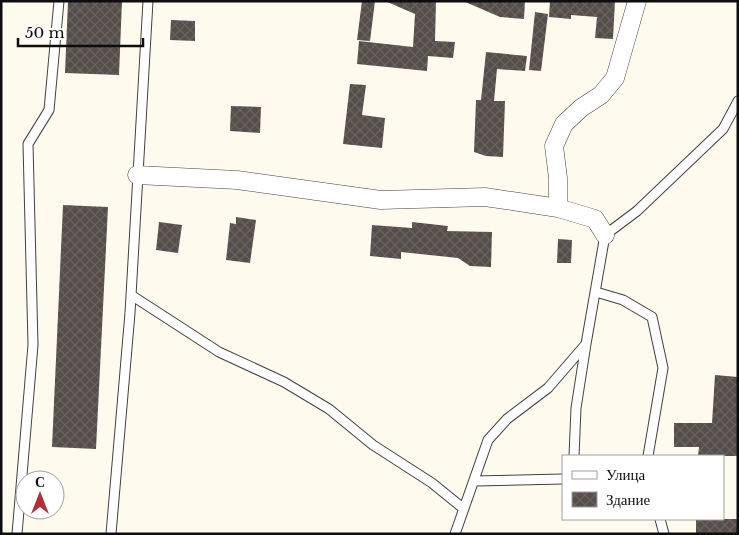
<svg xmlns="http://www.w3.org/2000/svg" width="739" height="535" viewBox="0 0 739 535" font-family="'Libre Baskerville',serif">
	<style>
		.building { fill: url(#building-cross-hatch) }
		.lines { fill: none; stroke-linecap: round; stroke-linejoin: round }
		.lane-casing { stroke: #404040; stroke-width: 11 }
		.street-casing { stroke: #404040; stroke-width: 19 }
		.lane { stroke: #fff; stroke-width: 9 }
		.street { stroke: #fff; stroke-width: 18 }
	</style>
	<defs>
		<pattern id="building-cross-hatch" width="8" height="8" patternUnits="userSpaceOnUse" patternTransform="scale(1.25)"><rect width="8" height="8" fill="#554e4a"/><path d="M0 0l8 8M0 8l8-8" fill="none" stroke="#686360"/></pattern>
	</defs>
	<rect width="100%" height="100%" fill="#fefbee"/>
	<path class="building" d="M 68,1 L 122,1 L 119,75 L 65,73 Z
		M 362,1 L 375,1 L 370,41 L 357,40 Z
		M 385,1 L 436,1 L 435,41 L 455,42 L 453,58 L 428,56 L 427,71 L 357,64 L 359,41 L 413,47 L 415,14 Z
		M 463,1 L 525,1 L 524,19 L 500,17 Z
		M 550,1 L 615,1 L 613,39 L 595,38 L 597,17 L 571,15 L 571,19 L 549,17 Z
		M 535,12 L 548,14 L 541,71 L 529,70 Z
		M 171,20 L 195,21 L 195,41 L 170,40 Z
		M 486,52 L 527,56 L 525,71 L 497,69 L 494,101 L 505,101 L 503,157 L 486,156 L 474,152 L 476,100 L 481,100 Z
		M 350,84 L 366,85 L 362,115 L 385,118 L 382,148 L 343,144 Z
		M 231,106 L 261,107 L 260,133 L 230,131 Z
		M 63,205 L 108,207 L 96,449 L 52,447 Z
		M 236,217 L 256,220 L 250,263 L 226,260 L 230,223 L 236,224 Z
		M 159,222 L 182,225 L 178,253 L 156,250 Z
		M 412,222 L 448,226 L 447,231 L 492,232 L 491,267 L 470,266 L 458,258 L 401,252 L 401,259 L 370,256 L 372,225 L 412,228 Z
		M 558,239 L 572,240 L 571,263 L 557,263 Z
		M 715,375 L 738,377 L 738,456 L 698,456 L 699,447 L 674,447 L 674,423 L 712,423 Z
		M 696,519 L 738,519 L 738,534 L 696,534 Z"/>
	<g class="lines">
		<g class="lane-casing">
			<path id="lane" d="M 596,292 L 623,300 L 652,317 L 663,368 L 648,456
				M 131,295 L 219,352 L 284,382 L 329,409 L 373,445 L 432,483 L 464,509
				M 574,456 L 576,408 L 586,344
				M 475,481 L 563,479
				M 660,519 L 664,534
				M 17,534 L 33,345 L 28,144 L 49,110 L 59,1
				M 111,534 L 130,313 L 148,1
				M 455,534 L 488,440 L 507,419 L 548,388 L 586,344 L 605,235 L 637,211 L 723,129 L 738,101"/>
		</g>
		<g class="street-casing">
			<path id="street" d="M 137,175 L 237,180 L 381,200 L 485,197 L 558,208 L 595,219 L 605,235
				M 558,208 L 558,178 L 554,146 L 564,124 L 581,108 L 601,95 L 615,78 L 637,1"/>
		</g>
		<use href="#lane" class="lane"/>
		<use href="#street" class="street"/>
	</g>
	<rect width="739" height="535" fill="none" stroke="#0d0d0d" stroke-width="5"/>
	<rect x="562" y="455" width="162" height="65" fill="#ffffff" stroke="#9e9e9e"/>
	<rect x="572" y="471" width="25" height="8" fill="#ffffff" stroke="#9e9e9e"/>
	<text x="606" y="480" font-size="15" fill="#0d0d0d">Улица</text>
	<rect x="572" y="492" width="25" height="15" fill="url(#building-cross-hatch)" stroke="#9e9e9e"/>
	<text x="606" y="505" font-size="15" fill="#0d0d0d">Здание</text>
	<g transform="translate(40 495)"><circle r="24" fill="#ffffff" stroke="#9e9e9e"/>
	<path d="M0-4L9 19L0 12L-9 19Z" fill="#b32f37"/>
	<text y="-8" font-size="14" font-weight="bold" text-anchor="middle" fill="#0d0d0d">С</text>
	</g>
	<path d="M18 38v8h125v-8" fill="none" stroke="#0d0d0d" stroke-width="2.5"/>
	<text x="25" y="38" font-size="15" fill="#0d0d0d" stroke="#ffffff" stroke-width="4" paint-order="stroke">50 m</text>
</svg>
